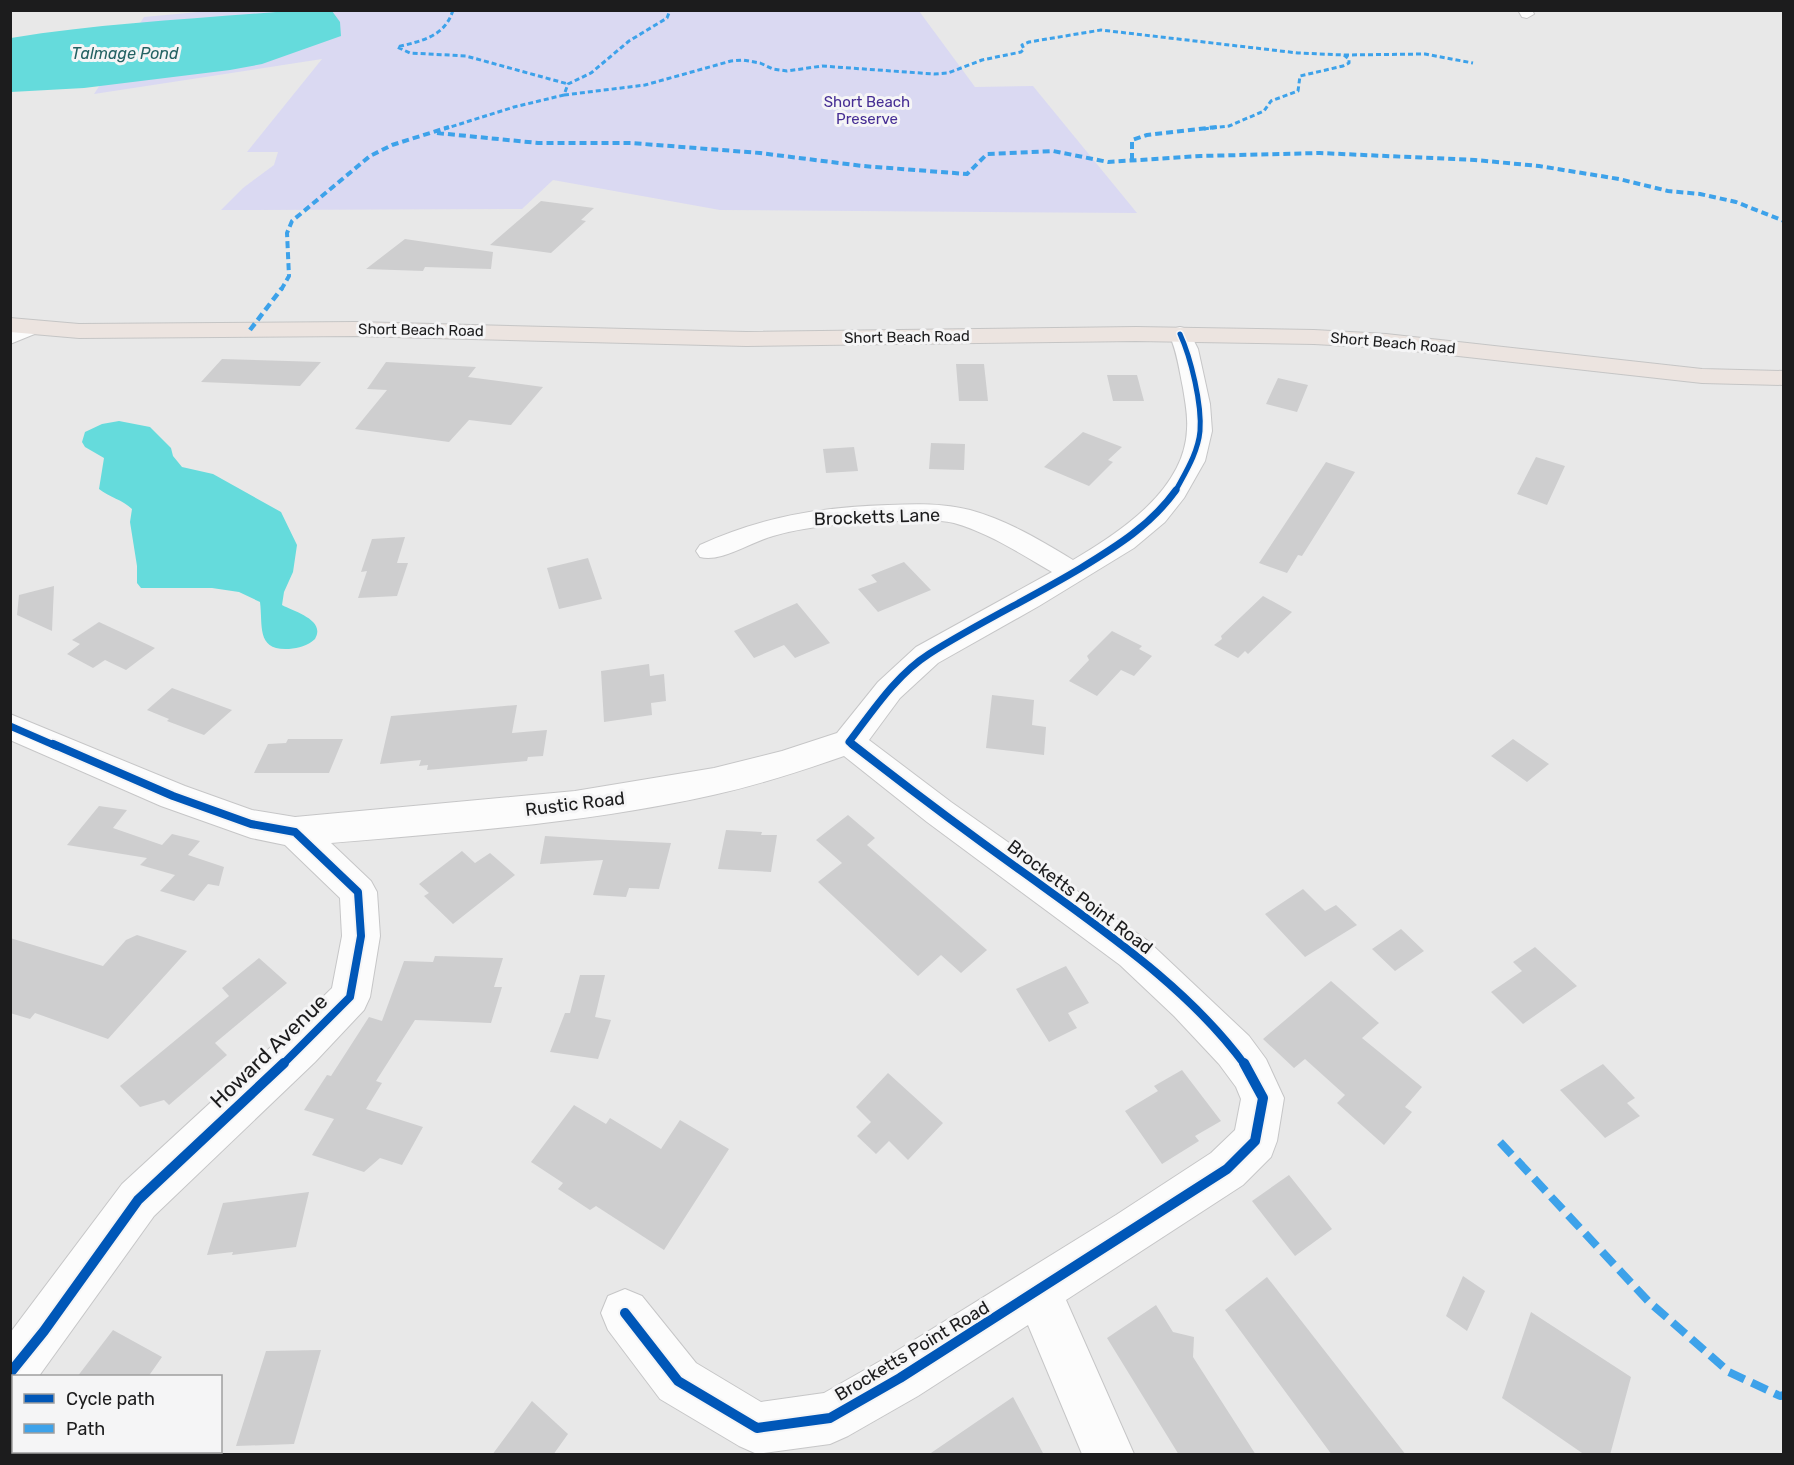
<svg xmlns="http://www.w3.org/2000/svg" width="1794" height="1465" viewBox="0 0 1794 1465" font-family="Rubik,sans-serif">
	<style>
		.green { fill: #dad9f2 }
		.water { fill: #65dbdc }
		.building { fill: #cececf }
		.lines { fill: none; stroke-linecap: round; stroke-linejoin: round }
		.minor-casing { stroke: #c6c6c7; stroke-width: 2 }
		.major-casing { stroke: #c5c5c5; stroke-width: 2 }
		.minor { fill: #fcfcfc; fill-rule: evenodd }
		.major { fill: #ece4e0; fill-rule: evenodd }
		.quiet-far3 { stroke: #3da2ea; stroke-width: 3; stroke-dasharray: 5 3; stroke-linecap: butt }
		.quiet-far2 { stroke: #3da2ea; stroke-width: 4; stroke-dasharray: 7 4; stroke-linecap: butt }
		.quiet-far1 { stroke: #3da2ea; stroke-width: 4.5; stroke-dasharray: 8 4.5; stroke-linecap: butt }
		.quiet { stroke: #3da2ea; stroke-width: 8; stroke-dasharray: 17 8; stroke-linecap: butt }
		.cycleway-far3-casing { stroke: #f5f5f6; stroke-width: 8 }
		.cycleway-far2-casing { stroke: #f5f5f6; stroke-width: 10 }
		.cycleway-far1-casing { stroke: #f5f5f6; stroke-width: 12 }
		.cycleway-casing { stroke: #f5f5f6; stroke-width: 14 }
		.cycleway-far3 { stroke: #0057b8; stroke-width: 5 }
		.cycleway-far2 { stroke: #0057b8; stroke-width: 7 }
		.cycleway-far1 { stroke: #0057b8; stroke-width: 8 }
		.cycleway { stroke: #0057b8; stroke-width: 10 }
		.labels { text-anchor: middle; stroke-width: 6; stroke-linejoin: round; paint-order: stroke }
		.far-park-label { font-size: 15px; fill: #462e94; stroke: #f5f5f6 }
		.far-street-label { font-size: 15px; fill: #1c1c1d; stroke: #f5f5f6 }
		.far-water-label { font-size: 16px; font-style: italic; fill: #246263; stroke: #f5f5f6 }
		.street-label { font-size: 18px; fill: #1c1c1d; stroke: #f5f5f6 }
		.near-street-label { font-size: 21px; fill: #1c1c1d; stroke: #f5f5f6 }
	</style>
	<rect width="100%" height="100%" fill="#e8e8e8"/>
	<path class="green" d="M 220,10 L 919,11 L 975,87 L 1033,86 L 1137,213 L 720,210 L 553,180 L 522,209 L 221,210 L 243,188 L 274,165 L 278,152 L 247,152 L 322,59 L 94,94 L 144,17 Z"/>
	<path class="water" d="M 287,11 L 332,11 L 340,22 L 341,36 L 262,64 L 230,70 L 84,88 L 11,92 L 11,38 C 102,23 195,19 287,11 Z
		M 119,421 L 150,427 L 171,448 L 173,456 L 182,467 L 213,474 L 281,512 L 297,545 L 293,572 L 284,592 L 282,605 C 295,612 326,620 315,639 C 307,646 299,648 289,649 C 256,651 263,626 260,602 L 239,592 L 212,588 L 141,588 L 137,583 L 137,566 L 130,522 L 132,509 C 123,500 109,497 99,489 L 104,458 L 85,447 L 82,442 L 85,432 L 102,424 Z"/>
	<path class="building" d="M 541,201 L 594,208 L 581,220 L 586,221 L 551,253 L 490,245 Z
		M 405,239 L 493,252 L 491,269 L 425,267 L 423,271 L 366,269 Z
		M 222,359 L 321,362 L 300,386 L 201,382 Z
		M 386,362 L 476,367 L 468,377 L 543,387 L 511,425 L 469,420 L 449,442 L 355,429 L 387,390 L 367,389 Z
		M 956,364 L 984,364 L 988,401 L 959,401 Z
		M 1107,375 L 1137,375 L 1144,401 L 1113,401 Z
		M 1278,378 L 1308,385 L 1297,412 L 1266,404 Z
		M 1083,432 L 1122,447 L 1108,460 L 1113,462 L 1089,486 L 1044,467 Z
		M 931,443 L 965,444 L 964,470 L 929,469 Z
		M 854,447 L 858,471 L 826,473 L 823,449 Z
		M 1536,457 L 1565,466 L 1547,505 L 1517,494 Z
		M 1326,462 L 1355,472 L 1302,556 L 1298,555 L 1287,573 L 1259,563 Z
		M 405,537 L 397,563 L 408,563 L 397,596 L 358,598 L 367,571 L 361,572 L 372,539 Z
		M 588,558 L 602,599 L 559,609 L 547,568 Z
		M 904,562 L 931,590 L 878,612 L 858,589 L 877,582 L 871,575 Z
		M 54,586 L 52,631 L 17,615 L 19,595 Z
		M 1263,596 L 1292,612 L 1248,654 L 1245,651 L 1238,658 L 1214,645 L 1222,639 L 1221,636 Z
		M 797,603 L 830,643 L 795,658 L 784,645 L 754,658 L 734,631 Z
		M 99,622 L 155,648 L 126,670 L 105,660 L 93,668 L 67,654 L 80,644 L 72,640 Z
		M 1112,631 L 1142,646 L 1139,649 L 1152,656 L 1134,676 L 1121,670 L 1097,696 L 1069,681 L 1089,660 L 1087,656 Z
		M 649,664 L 650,676 L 664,674 L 666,701 L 651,703 L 652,715 L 604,722 L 601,671 Z
		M 172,688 L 232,710 L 204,735 L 167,721 L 169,719 L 147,710 Z
		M 992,695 L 1034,700 L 1032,725 L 1046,727 L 1044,755 L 986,748 Z
		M 517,705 L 512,733 L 547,730 L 543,756 L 528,757 L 527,761 L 427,770 L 428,765 L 419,766 L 421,760 L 380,764 L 391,716 Z
		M 288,739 L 343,739 L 329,773 L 254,773 L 268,744 L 286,743 Z
		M 1513,739 L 1549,764 L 1527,782 L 1491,756 Z
		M 99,806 L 127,810 L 113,828 L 162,845 L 172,834 L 200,841 L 188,855 L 224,867 L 219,886 L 208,884 L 194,901 L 160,891 L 175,875 L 140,865 L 147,858 L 67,845 Z
		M 848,815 L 875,838 L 867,845 L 987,950 L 961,973 L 941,955 L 918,976 L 818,882 L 842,863 L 816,840 Z
		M 726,830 L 762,832 L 761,835 L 777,835 L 771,872 L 718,869 Z
		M 545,836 L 609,840 L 671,843 L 659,889 L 629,888 L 626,897 L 593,895 L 603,860 L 540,864 Z
		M 462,851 L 475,863 L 490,853 L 515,875 L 453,924 L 424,896 L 429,893 L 419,884 Z
		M 1303,889 L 1325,911 L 1336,905 L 1357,925 L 1305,957 L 1265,914 Z
		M 1401,929 L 1424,951 L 1395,971 L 1372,949 Z
		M 137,935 L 187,951 L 108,1039 L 35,1013 L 30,1019 L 10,1013 L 10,938 L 103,966 L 126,940 Z
		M 1535,947 L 1577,986 L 1523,1024 L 1491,992 L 1522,971 L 1513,962 Z
		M 435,956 L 503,958 L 494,987 L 502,987 L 491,1023 L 415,1020 L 376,1081 L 382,1083 L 366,1109 L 423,1127 L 402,1165 L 380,1158 L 364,1172 L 312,1155 L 334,1119 L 304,1110 L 327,1075 L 331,1076 L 369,1017 L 382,1021 L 404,961 L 433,962 Z
		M 259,958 L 287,983 L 215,1043 L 227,1055 L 169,1105 L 164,1100 L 140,1107 L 120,1086 L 229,996 L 222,988 Z
		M 1066,966 L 1089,1003 L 1068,1013 L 1077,1028 L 1049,1042 L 1016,989 Z
		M 580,975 L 605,975 L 595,1017 L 611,1020 L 598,1059 L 550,1052 L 565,1013 L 570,1013 Z
		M 1331,981 L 1379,1023 L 1362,1038 L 1422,1087 L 1405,1107 L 1412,1112 L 1384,1145 L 1337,1103 L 1345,1095 L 1305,1059 L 1294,1068 L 1263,1039 Z
		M 1603,1064 L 1635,1098 L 1627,1103 L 1640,1116 L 1605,1138 L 1560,1090 Z
		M 1182,1070 L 1221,1121 L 1195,1136 L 1199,1141 L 1162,1164 L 1125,1111 L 1158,1091 L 1154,1086 Z
		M 888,1073 L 943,1123 L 908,1160 L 889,1141 L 876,1154 L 857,1136 L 871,1122 L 856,1107 Z
		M 574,1105 L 606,1124 L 610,1118 L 661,1149 L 680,1120 L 729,1149 L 664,1250 L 596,1206 L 590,1210 L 558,1189 L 563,1183 L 531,1162 Z
		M 1289,1175 L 1332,1229 L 1295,1256 L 1252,1201 Z
		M 309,1192 L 296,1247 L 232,1255 L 233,1252 L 207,1255 L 223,1203 Z
		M 1463,1276 L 1485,1291 L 1467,1331 L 1446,1316 Z
		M 1267,1277 L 1406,1455 L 1332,1455 L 1225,1310 Z
		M 1156,1305 L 1173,1332 L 1194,1337 L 1193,1357 L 1256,1455 L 1179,1455 L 1107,1338 Z
		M 1531,1312 L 1631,1377 L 1610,1455 L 1585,1455 L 1502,1398 Z
		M 113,1330 L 162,1357 L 148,1377 L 77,1377 Z
		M 321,1350 L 294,1444 L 236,1446 L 266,1351 Z
		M 1013,1397 L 1044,1455 L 928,1455 Z
		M 532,1401 L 568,1434 L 553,1455 L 492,1455 Z"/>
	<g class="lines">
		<g class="minor-casing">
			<path id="minor" d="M 1518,10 L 1532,10 L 1534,14 L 1527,18 L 1522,17 Z
				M 29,321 L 37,323 L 40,328 L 37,333 L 10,344 L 10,328 Z
				M 1180,327 L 1188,329 L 1198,349 L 1210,404 L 1212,431 L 1205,461 L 1184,498 L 1165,522 L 1134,548 L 1039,606 L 938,663 L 900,698 L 869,740 L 951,802 L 1148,941 L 1249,1036 L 1266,1059 L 1284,1098 L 1277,1141 L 1271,1157 L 1243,1185 L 1066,1300 L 1134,1454 L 1082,1454 L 1028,1325 L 918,1396 L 848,1436 L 830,1444 L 757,1454 L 739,1446 L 660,1399 L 608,1330 L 601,1313 L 608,1296 L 625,1289 L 642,1296 L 696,1363 L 761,1402 L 824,1393 L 882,1360 L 1116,1215 L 1211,1153 L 1235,1130 L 1241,1099 L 1236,1087 L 1219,1064 L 1174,1016 L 1120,965 L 927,822 L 844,756 C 801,771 758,785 713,795 C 588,823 459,832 331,843 L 371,881 L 377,892 L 380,936 L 370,997 L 364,1010 L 315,1062 L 154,1216 L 39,1376 L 14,1376 L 14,1397 L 10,1398 L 10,1333 L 122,1184 L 285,1034 L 332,988 L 342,936 L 340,898 L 285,845 L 251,838 L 161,806 L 10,740 L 10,714 L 185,786 L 252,810 L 295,817 L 575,791 L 714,768 L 782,751 L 837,733 L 878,682 L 916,647 L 1052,572 C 1021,554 989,533 954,523 C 936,519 918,521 900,521 C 857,523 814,524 773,536 C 751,542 721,563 700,557 L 696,551 L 700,545 C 760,517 821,507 888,505 C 916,504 942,503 970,510 C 1007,520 1040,540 1073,560 C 1119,533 1185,490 1187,429 C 1188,415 1185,401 1183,388 C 1179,369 1177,351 1169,334 L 1172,329 Z"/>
		</g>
		<g class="major-casing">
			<path id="major" d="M 10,318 L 79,324 L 356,322 L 746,332 L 1136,327 L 1314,330 L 1386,334 L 1702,369 L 1784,371 L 1784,385 L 1702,383 L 1386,348 L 1314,344 L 1136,341 L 746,346 L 356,336 L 79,338 L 10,332 Z"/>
		</g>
		<use href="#minor" class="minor"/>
		<use href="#major" class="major"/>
		<path class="quiet-far3" d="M 453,10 C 445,37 421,41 397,47 L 410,53 L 466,56 L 568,84
			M 1344,55 L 1425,54 L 1473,63
			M 564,95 L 645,85 L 731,61 L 743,60 L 760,63 L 773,69 L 787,71 L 822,66 L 934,74 L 948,73 L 982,60 L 1021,52 L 1024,49 L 1022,45 L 1029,42 L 1101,30 L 1298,53 L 1344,55 L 1349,59 L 1349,63 L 1343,66 L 1300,76 L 1298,91 L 1271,101 L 1264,111 L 1229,126 L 1203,129
			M 444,129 L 514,107 L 564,95 L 568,84 L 591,73 L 629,41 L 667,18 L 670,10"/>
		<path class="quiet-far2" d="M 437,133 L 538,143 L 631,143 L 760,153 L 863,166 L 967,174 L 987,154 L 1053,151 L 1108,162 L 1201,156 L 1320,153 L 1475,160 L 1539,166 L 1619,179 L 1668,191 L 1700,194 L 1736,202 L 1784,221
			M 1132,160 L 1132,140 L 1147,135 L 1217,127
			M 281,290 L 289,276 L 287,233 L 292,221 L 370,156 L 392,145 L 449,127"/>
		<path class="quiet-far1" d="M 250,330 L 282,288"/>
		<path class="quiet" d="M 1500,1142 L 1648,1301 L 1729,1372 L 1780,1396 L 1784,1395"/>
		<g class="cycleway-far3-casing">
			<path id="cycleway-far3" d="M 1175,492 C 1185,473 1198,453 1200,431 C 1202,404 1191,358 1180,334"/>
		</g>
		<g class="cycleway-far2-casing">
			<path id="cycleway-far2" d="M 10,726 L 56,746
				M 854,746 L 849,742 C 872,712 896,675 929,654 C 978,623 1031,598 1081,568 C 1117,546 1151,525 1176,490"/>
		</g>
		<g class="cycleway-far1-casing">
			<path id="cycleway-far1" d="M 53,744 L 173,796 L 251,824 L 295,832 L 358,892 L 361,936 L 350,997 L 282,1065
				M 852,744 C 912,791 972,836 1034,880 C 1109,935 1189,989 1245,1065"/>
		</g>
		<g class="cycleway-casing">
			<path id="cycleway" d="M 625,1313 L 678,1381 L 757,1428 L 830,1418 L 900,1378 L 1227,1169 L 1255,1141 L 1263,1098 L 1244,1063
				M 10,1373 L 44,1331 L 138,1200 L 284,1063"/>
		</g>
		<use href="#cycleway-far3" class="cycleway-far3"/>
		<use href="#cycleway-far2" class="cycleway-far2"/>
		<use href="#cycleway-far1" class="cycleway-far1"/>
		<use href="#cycleway" class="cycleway"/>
	</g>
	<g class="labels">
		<g class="far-park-label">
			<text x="867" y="107">Short Beach<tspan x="867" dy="17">Preserve</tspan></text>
		</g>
		<g class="far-street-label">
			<text transform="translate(421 330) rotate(1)" y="5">Short Beach Road</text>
			<text transform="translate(907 337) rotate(-1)" y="5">Short Beach Road</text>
			<text transform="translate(1393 343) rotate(5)" y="5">Short Beach Road</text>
		</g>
		<g class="far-water-label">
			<text x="125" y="59">Talmage Pond</text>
		</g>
		<g class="street-label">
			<text transform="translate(877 517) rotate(-2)" y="6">Brocketts Lane</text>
			<text transform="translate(575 804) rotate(-7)" y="6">Rustic Road</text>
			<text transform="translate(1080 897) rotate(37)" y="6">Brocketts Point Road</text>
			<text transform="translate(912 1351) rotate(-31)" y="6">Brocketts Point Road</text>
		</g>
		<g class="near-street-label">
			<text transform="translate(269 1051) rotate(-44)" y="7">Howard Avenue</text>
		</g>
	</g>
	<rect width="1794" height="1465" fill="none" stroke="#1c1c1d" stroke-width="24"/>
	<rect x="12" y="1375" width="210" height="78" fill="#f5f5f6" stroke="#9e9e9f" stroke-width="1.5"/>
	<rect x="24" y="1394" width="30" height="9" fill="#0057b8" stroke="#9e9e9f" stroke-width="1.5"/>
	<text x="66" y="1405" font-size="18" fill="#1c1c1d">Cycle path</text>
	<rect x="24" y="1424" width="30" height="9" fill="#3da2ea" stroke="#9e9e9f" stroke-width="1.5"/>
	<text x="66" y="1435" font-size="18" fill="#1c1c1d">Path</text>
</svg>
